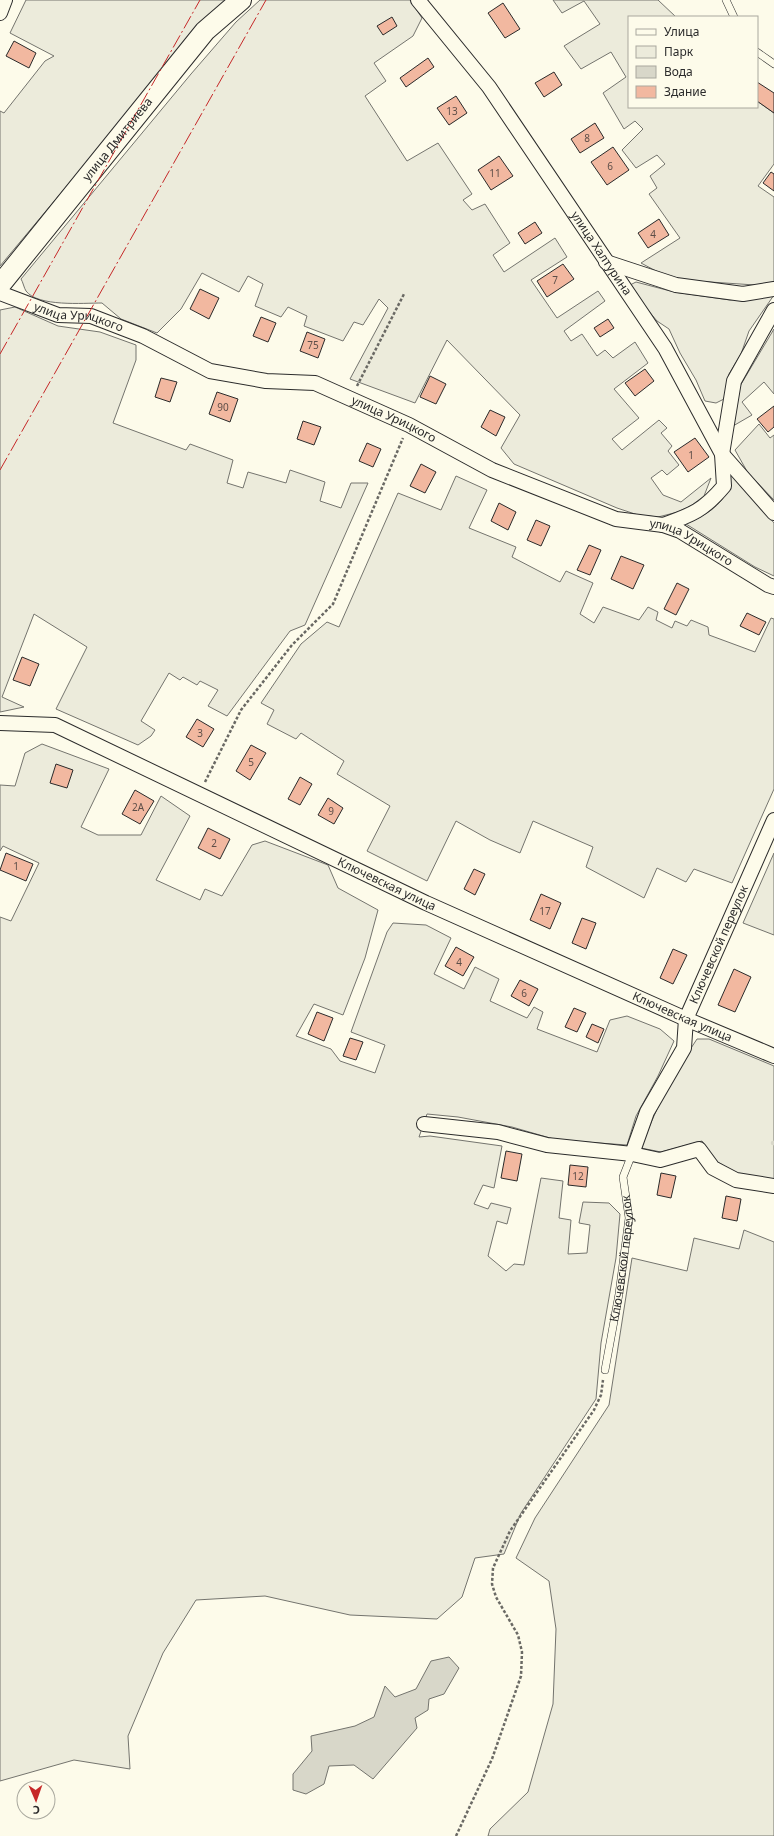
<svg xmlns="http://www.w3.org/2000/svg" width="774" height="1836" viewBox="0 0 774 1836" font-family="'Noto Sans',sans-serif">
	<style>
		.green { fill: #ecebdb; stroke: #74746e }
		.water { fill: #d8d7c9; stroke: #74746e }
		.lines { fill: none; stroke-linecap: round; stroke-linejoin: round }
		.stream { stroke: #d8d7c9; stroke-width: 4.5 }
		.building { fill: #f2b8a0; stroke: #2b2b2b }
		.lane-casing { stroke: #2b2b2b; stroke-width: 8 }
		.street-casing { stroke: #2b2b2b; stroke-width: 16 }
		.secondary-casing { stroke: #2b2b2b; stroke-width: 22 }
		.path { stroke: #6a6964; stroke-width: 2.5; stroke-dasharray: 3 2; stroke-linecap: butt }
		.lane { stroke: #fdfbea; stroke-width: 7 }
		.street { stroke: #fdfbea; stroke-width: 14 }
		.secondary { stroke: #fdfbea; stroke-width: 20 }
		.power { stroke: #c62828; stroke-width: 1; stroke-dasharray: 14 3 2 3; stroke-linecap: butt }
		.labels { text-anchor: middle; stroke-width: 3; stroke-linejoin: round; paint-order: stroke }
		.number-label { font-size: 10px; fill: #5d4e48 }
		.street-label { font-size: 12px; fill: #2b2b2b; stroke: #fdfbea }
	</style>
	<rect width="100%" height="100%" fill="#fdfbea"/>
	<path class="green" d="M 26,0 L 225,0 C 188,36 152,78 122,120 L 0,266 L 0,111 L 4,113 L 45,61 L 54,56 L 10,33 Z
		M 260,0 L 410,0 L 422,18 L 413,36 L 374,63 L 386,81 L 365,96 L 407,161 L 438,143 L 472,194 L 463,200 L 472,210 L 485,204 L 510,243 L 493,255 L 504,272 L 555,238 L 567,257 L 531,280 L 557,318 L 598,291 L 605,301 L 564,331 L 571,341 L 582,334 L 597,356 L 605,350 L 613,358 L 635,342 L 648,363 L 614,389 L 639,418 L 612,439 L 622,450 L 659,420 L 667,428 L 661,433 L 672,446 L 668,451 L 679,465 L 667,475 L 662,470 L 651,478 L 663,495 L 681,502 L 711,478 L 704,496 L 692,505 L 678,512 L 658,517 L 638,515 L 617,508 L 514,464 L 501,448 L 520,415 L 447,340 L 415,403 L 350,379 L 388,308 L 379,299 L 363,325 L 354,322 L 343,341 L 304,326 L 307,316 L 288,307 L 281,317 L 255,306 L 263,284 L 248,276 L 239,292 L 202,273 L 181,309 L 157,333 L 121,319 L 102,303 C 83,303 38,307 26,291 C 24,288 23,282 21,279 L 191,74 L 236,22 Z
		M 553,0 L 658,0 L 676,17 L 629,17 L 629,107 L 757,107 L 757,101 L 774,113 L 774,164 L 758,186 L 774,197 L 774,282 L 755,285 L 680,280 L 656,271 L 641,263 L 680,238 L 649,194 L 657,188 L 650,176 L 665,164 L 657,155 L 636,168 L 622,150 L 643,129 L 635,121 L 624,129 L 603,93 L 626,77 L 611,52 L 581,69 L 564,46 L 600,24 L 584,1 L 562,13 Z
		M 636,282 L 674,292 L 730,300 L 774,295 L 749,331 L 741,354 L 729,374 L 724,399 L 716,403 L 705,401 L 696,380 L 680,353 L 669,329 L 657,321 L 628,286 Z
		M 15,307 L 58,326 L 100,332 L 136,345 L 136,360 L 113,423 L 186,450 L 190,444 L 233,460 L 227,483 L 243,488 L 248,472 L 286,483 L 290,470 L 325,482 L 320,501 L 341,508 L 351,483 L 368,483 L 305,625 L 290,631 L 227,716 L 208,706 L 218,690 L 200,681 L 197,685 L 183,677 L 180,680 L 169,673 L 141,721 L 155,730 L 151,736 L 138,745 L 56,709 L 87,647 L 34,614 L 2,697 L 24,707 L 0,712 L 0,310 Z
		M 774,329 L 774,394 L 764,382 L 742,402 L 752,415 L 733,426 L 737,391 Z
		M 759,424 L 770,438 L 774,435 L 774,500 L 748,473 L 735,450 Z
		M 729,471 L 774,523 L 774,576 L 755,567 L 686,524 C 703,516 722,507 729,487 C 730,483 729,476 729,471 Z
		M 456,476 L 487,490 L 469,528 L 516,547 L 512,557 L 560,582 L 566,571 L 593,583 L 580,614 L 594,623 L 603,607 L 639,620 L 648,607 L 658,612 L 656,620 L 672,628 L 675,621 L 687,626 L 691,620 L 708,627 L 709,635 L 755,652 L 771,618 L 774,619 L 774,789 L 732,883 L 694,869 L 686,882 L 657,868 L 644,898 L 586,867 L 593,847 L 533,821 L 520,853 L 490,840 L 456,821 L 427,881 L 367,851 L 390,806 L 337,774 L 344,761 L 301,733 L 296,739 L 267,724 L 274,710 L 261,703 L 301,644 L 327,622 L 339,627 L 398,493 L 441,510 Z
		M 42,744 L 109,769 L 81,827 L 98,835 L 141,835 L 161,796 L 190,816 L 156,880 L 200,900 L 205,889 L 222,896 L 252,845 L 265,841 L 328,865 L 338,888 L 378,910 L 365,958 L 343,1015 L 314,1004 L 296,1036 L 331,1049 L 340,1061 L 375,1073 L 385,1045 L 351,1032 L 387,932 L 393,923 L 426,925 L 451,938 L 434,974 L 464,989 L 475,967 L 499,979 L 490,1001 L 527,1018 L 534,1007 L 543,1012 L 537,1029 L 597,1052 L 610,1020 L 627,1016 L 660,1029 L 674,1041 L 658,1076 L 636,1116 L 627,1145 L 557,1140 L 512,1127 L 458,1117 L 427,1114 L 419,1137 L 430,1136 L 502,1146 L 494,1188 L 483,1185 L 474,1204 L 488,1209 L 491,1203 L 511,1208 L 507,1224 L 497,1221 L 488,1256 L 506,1271 L 514,1264 L 524,1265 L 541,1178 L 563,1181 L 559,1218 L 571,1220 L 568,1254 L 587,1253 L 590,1225 L 579,1223 L 583,1202 L 609,1203 L 620,1214 L 616,1258 L 601,1343 L 596,1399 L 521,1513 L 504,1554 L 475,1558 L 462,1597 L 437,1619 L 350,1615 L 265,1596 L 196,1600 L 163,1653 L 128,1736 L 130,1769 L 74,1760 L 0,1781 L 0,917 L 11,921 L 39,863 L 3,846 L 0,851 L 0,785 L 15,786 L 25,753 Z
		M 774,853 L 774,935 L 743,923 Z
		M 697,1039 L 709,1039 L 774,1066 L 774,1180 L 738,1174 L 716,1161 L 702,1141 L 661,1152 L 641,1148 C 655,1109 674,1073 697,1039 Z
		M 744,1230 L 774,1242 L 774,1836 L 488,1836 L 490,1829 L 528,1792 L 553,1704 L 556,1629 L 549,1581 L 516,1558 L 535,1518 L 609,1405 L 632,1258 L 687,1271 L 694,1238 L 739,1249 Z"/>
	<path class="water" d="M 449,1657 L 459,1668 L 444,1694 L 429,1699 L 428,1710 L 415,1718 L 417,1728 L 373,1779 L 354,1765 L 329,1766 L 324,1784 L 306,1794 L 293,1790 L 293,1774 L 312,1751 L 311,1736 L 355,1726 L 374,1717 L 385,1686 L 395,1697 L 416,1689 L 431,1661 Z"/>
	<g class="lines">
		<path class="stream" d="M 773,1143 L 774,1143"/>
	</g>
	<path class="building" d="M 503,3 L 520,29 L 505,38 L 488,13 Z
		M 392,17 L 397,26 L 383,35 L 377,26 Z
		M 14,41 L 36,53 L 29,68 L 6,56 Z
		M 428,58 L 434,67 L 406,87 L 400,78 Z
		M 554,72 L 562,85 L 544,97 L 535,83 Z
		M 757,82 L 774,93 L 774,113 L 757,101 Z
		M 456,96 L 467,113 L 449,125 L 437,108 Z
		M 595,123 L 604,138 L 580,153 L 571,139 Z
		M 613,147 L 629,170 L 607,185 L 591,162 Z
		M 499,156 L 513,176 L 491,190 L 478,170 Z
		M 771,172 L 774,174 L 774,191 L 763,183 Z
		M 659,219 L 669,235 L 648,248 L 638,233 Z
		M 535,222 L 542,233 L 525,244 L 518,233 Z
		M 563,264 L 574,279 L 547,297 L 537,281 Z
		M 200,289 L 219,298 L 209,319 L 190,309 Z
		M 261,317 L 276,323 L 268,342 L 253,336 Z
		M 608,319 L 614,328 L 600,337 L 594,328 Z
		M 307,332 L 325,339 L 318,358 L 300,351 Z
		M 645,369 L 654,381 L 635,396 L 625,383 Z
		M 430,376 L 446,384 L 436,404 L 420,397 Z
		M 161,378 L 177,382 L 170,402 L 155,397 Z
		M 217,392 L 238,399 L 230,422 L 209,414 Z
		M 774,406 L 774,427 L 768,432 L 757,419 Z
		M 490,410 L 505,417 L 496,436 L 481,427 Z
		M 303,421 L 321,427 L 314,445 L 297,439 Z
		M 695,438 L 709,457 L 688,472 L 674,452 Z
		M 367,443 L 381,449 L 373,467 L 359,461 Z
		M 421,464 L 436,472 L 425,493 L 410,486 Z
		M 499,503 L 516,512 L 508,530 L 491,521 Z
		M 536,520 L 550,526 L 541,546 L 527,540 Z
		M 589,545 L 601,550 L 590,575 L 577,570 Z
		M 621,556 L 644,565 L 633,589 L 611,579 Z
		M 677,583 L 689,589 L 676,615 L 664,609 Z
		M 747,613 L 766,622 L 759,635 L 740,626 Z
		M 22,657 L 39,664 L 30,686 L 13,680 Z
		M 197,719 L 214,729 L 203,747 L 186,737 Z
		M 251,745 L 266,753 L 250,780 L 236,771 Z
		M 56,764 L 73,770 L 67,788 L 50,783 Z
		M 300,777 L 312,784 L 300,805 L 288,799 Z
		M 135,790 L 154,801 L 140,824 L 122,814 Z
		M 328,798 L 343,808 L 334,824 L 318,815 Z
		M 208,828 L 230,839 L 220,859 L 198,848 Z
		M 6,853 L 33,864 L 26,881 L 0,870 Z
		M 474,869 L 485,874 L 475,895 L 464,889 Z
		M 541,894 L 561,903 L 550,929 L 530,920 Z
		M 582,918 L 596,923 L 586,949 L 572,943 Z
		M 456,947 L 474,957 L 463,976 L 445,966 Z
		M 673,949 L 687,955 L 673,984 L 660,978 Z
		M 734,969 L 751,977 L 735,1012 L 718,1005 Z
		M 520,980 L 538,989 L 529,1006 L 511,996 Z
		M 574,1008 L 586,1013 L 577,1032 L 565,1027 Z
		M 317,1012 L 333,1018 L 324,1041 L 308,1034 Z
		M 592,1024 L 604,1029 L 598,1043 L 586,1037 Z
		M 350,1038 L 363,1042 L 356,1060 L 343,1056 Z
		M 506,1151 L 522,1154 L 517,1181 L 501,1178 Z
		M 570,1165 L 588,1167 L 586,1187 L 568,1185 Z
		M 661,1173 L 676,1176 L 671,1198 L 657,1195 Z
		M 726,1196 L 741,1199 L 737,1221 L 722,1218 Z"/>
	<g class="lines">
		<g class="lane-casing">
			<g id="lane">
				<path d="M 726,0 L 734,17"/>
				<path d="M 757,52 L 774,64"/>
				<path id="s1" d="M 605,1370 L 619,1294 L 629,1218 L 623,1177 L 632,1154"/>
			</g>
		</g>
		<g class="street-casing">
			<g id="street">
				<path id="s2" d="M 418,0 L 489,87 L 665,348 L 722,454 L 774,513"/>
				<path d="M 0,13 L 5,0"/>
				<path d="M 606,262 L 676,285 L 743,294 L 774,289"/>
				<path id="s3" d="M 0,293 L 58,315 L 91,316 L 143,336 L 210,371 L 266,381 L 315,383 L 409,425 L 492,470 L 616,519 L 663,525 L 680,531 L 768,585 L 774,587"/>
				<path d="M 663,525 C 692,515 704,510 724,486 L 722,454 L 734,381 L 774,310"/>
				<path id="s4" d="M 0,723 L 55,725 L 426,903 L 686,1019 L 774,1056"/>
				<path d="M 424,1124 L 498,1132 L 547,1145 L 632,1154 L 660,1160 L 699,1149 L 713,1168 L 736,1180 L 774,1186"/>
				<path id="s5" d="M 632,1154 L 647,1112 L 684,1048 L 686,1019 L 774,820"/>
			</g>
		</g>
		<g class="secondary-casing">
			<g id="secondary">
				<path id="s6" d="M 0,285 L 205,31 L 241,0"/>
			</g>
		</g>
		<path class="path" d="M 357,386 L 404,294
			M 205,782 L 241,710 L 292,645 L 333,604 L 403,438
			M 456,1836 L 492,1759 L 521,1676 L 522,1652 L 518,1635 L 496,1597 L 492,1584 L 493,1568 L 510,1531 L 594,1410 L 601,1395 L 603,1380"/>
		<use href="#lane" class="lane"/>
		<use href="#street" class="street"/>
		<use href="#secondary" class="secondary"/>
		<path class="power" d="M 0,354 L 200,0
			M 0,470 L 266,0"/>
	</g>
	<g class="labels">
		<g class="number-label">
			<text x="452" y="115">13</text>
			<text x="587" y="142">8</text>
			<text x="610" y="170">6</text>
			<text x="495" y="177">11</text>
			<text x="653" y="238">4</text>
			<text x="555" y="284">7</text>
			<text x="313" y="349">75</text>
			<text x="223" y="411">90</text>
			<text x="691" y="459">1</text>
			<text x="200" y="737">3</text>
			<text x="251" y="766">5</text>
			<text x="138" y="811">2А</text>
			<text x="331" y="815">9</text>
			<text x="214" y="847">2</text>
			<text x="16" y="870">1</text>
			<text x="545" y="915">17</text>
			<text x="459" y="966">4</text>
			<text x="524" y="997">6</text>
			<text x="578" y="1180">12</text>
		</g>
		<g class="street-label">
			<text dy="4" stroke="none"><textPath href="#s6" startOffset="187">улица Дмитриева</textPath></text>
			<text dy="4" stroke="none"><textPath href="#s2" startOffset="313">улица Халтурина</textPath></text>
			<text dy="4" stroke="none"><textPath href="#s3" startOffset="83">улица Урицкого</textPath></text>
			<text dy="4" stroke="none"><textPath href="#s3" startOffset="419">улица Урицкого</textPath></text>
			<text dy="4" stroke="none"><textPath href="#s3" startOffset="743">улица Урицкого</textPath></text>
			<text dy="4" stroke="none"><textPath href="#s4" startOffset="423">Ключевская улица</textPath></text>
			<text dy="4" stroke="none"><textPath href="#s5" startOffset="229">Ключевской переулок</textPath></text>
			<text dy="4" stroke="none"><textPath href="#s4" startOffset="747">Ключевская улица</textPath></text>
			<text dy="4" stroke="none"><textPath href="#s1" startOffset="113">Ключевской переулок</textPath></text>
		</g>
	</g>
	<rect x="628" y="16" width="130" height="92" fill="#fdfbea" stroke="#a9a89e"/>
	<rect x="636" y="29" width="20" height="6" fill="#fdfbea" stroke="#a9a89e"/>
	<text x="664" y="36" font-size="12" fill="#2b2b2b">Улица</text>
	<rect x="636" y="46" width="20" height="12" fill="#ecebdb" stroke="#a9a89e"/>
	<text x="664" y="56" font-size="12" fill="#2b2b2b">Парк</text>
	<rect x="636" y="66" width="20" height="12" fill="#d8d7c9" stroke="#a9a89e"/>
	<text x="664" y="76" font-size="12" fill="#2b2b2b">Вода</text>
	<rect x="636" y="86" width="20" height="12" fill="#f2b8a0" stroke="#a9a89e"/>
	<text x="664" y="96" font-size="12" fill="#2b2b2b">Здание</text>
	<g transform="translate(36 1800) rotate(178)"><circle r="19" fill="#fdfbea" stroke="#a9a89e"/>
	<path d="M0-3L7 15L0 10L-7 15Z" fill="#c62828"/>
	<text y="-6" font-size="11" font-weight="bold" text-anchor="middle" fill="#2b2b2b">С</text>
	</g>
</svg>
